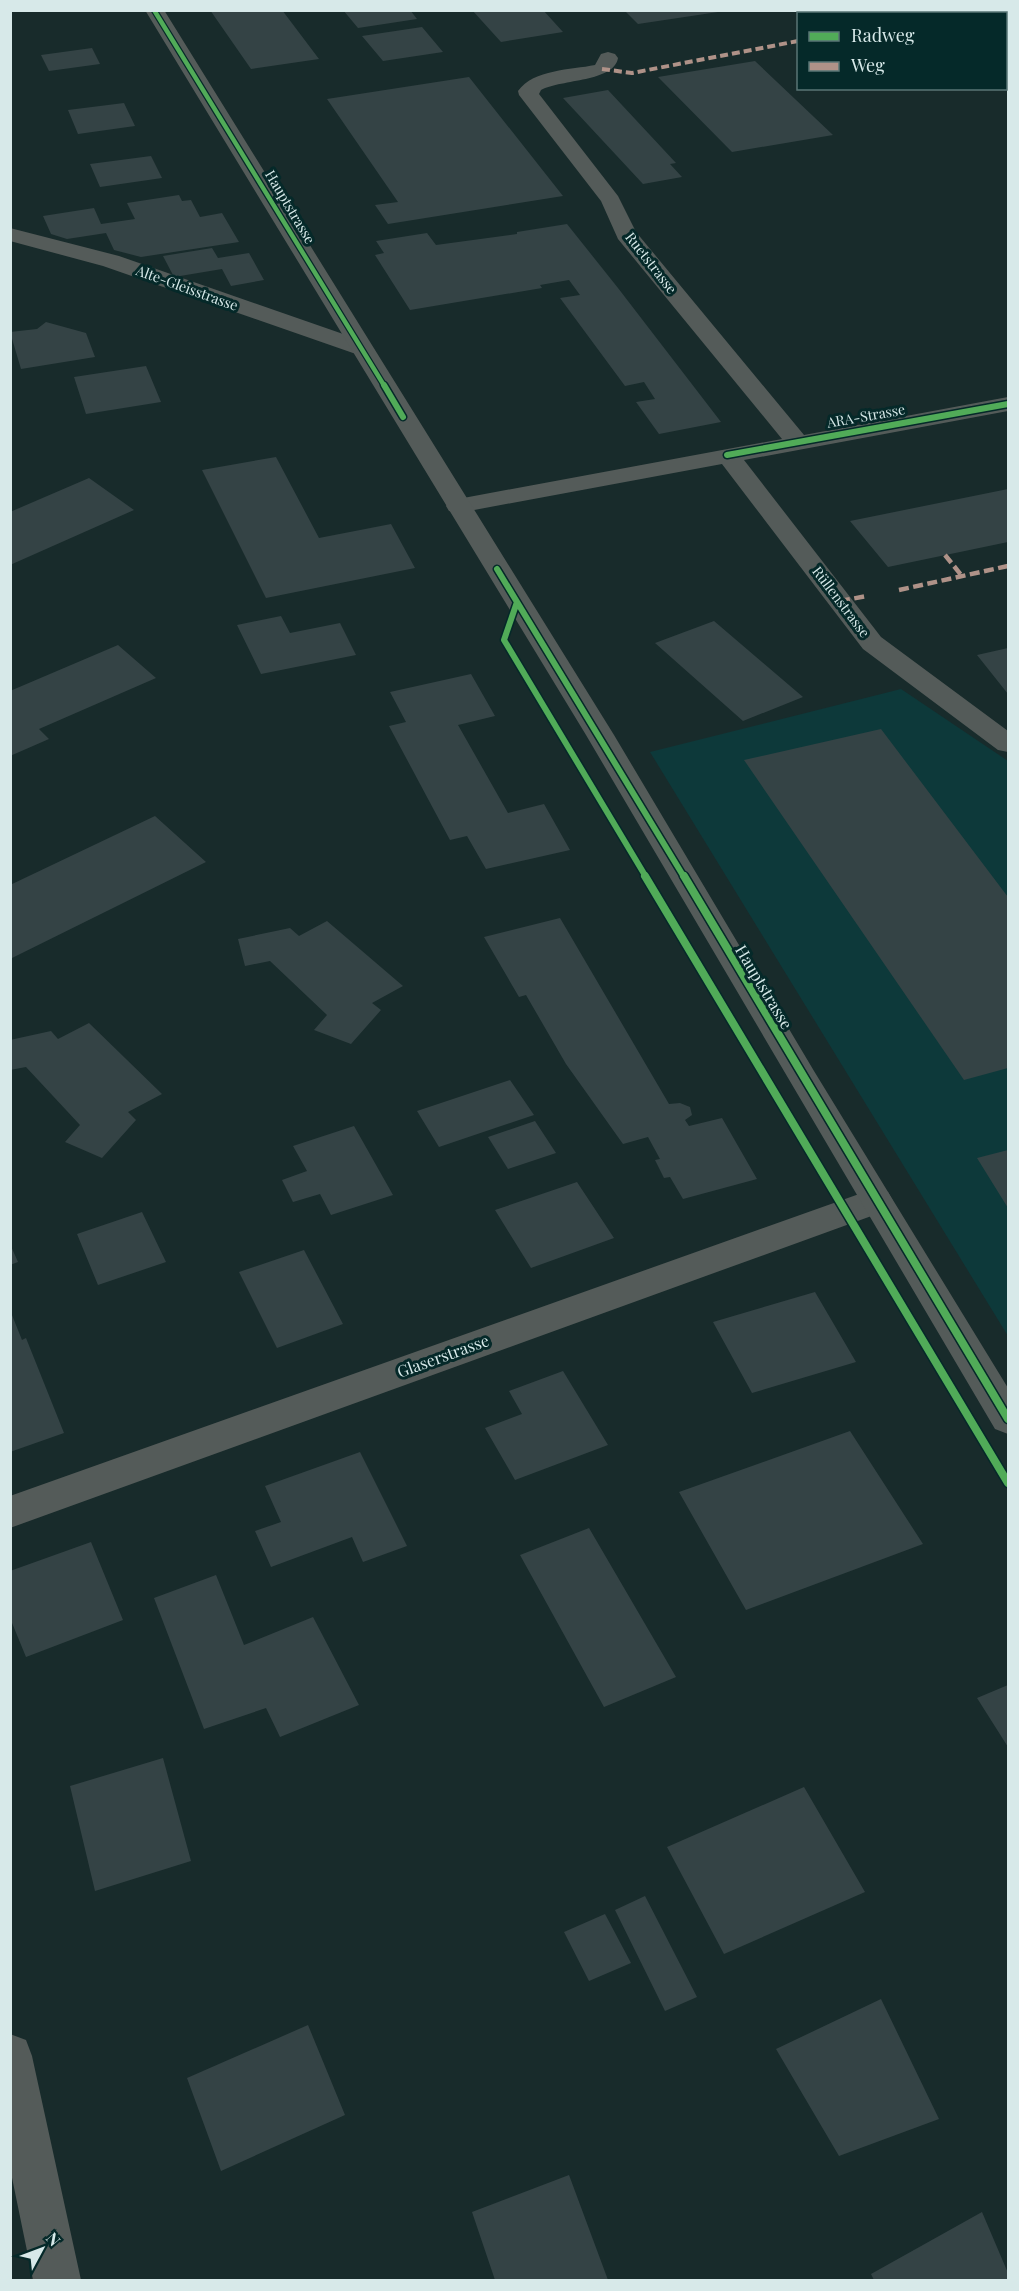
<svg xmlns="http://www.w3.org/2000/svg" width="1019" height="2291" viewBox="0 0 1019 2291" font-family="'Playfair Display',serif">
	<style>
		.built { fill: #0d393a }
		.building { fill: #344345 }
		.lines { fill: none; stroke-linecap: round; stroke-linejoin: round }
		.minor { fill: #545b59; fill-rule: evenodd }
		.tertiary { fill: #545b59; fill-rule: evenodd }
		.quiet-far1 { stroke: #af9288; stroke-width: 4; stroke-dasharray: 8 4; stroke-linecap: butt }
		.quiet { stroke: #af9288; stroke-width: 4.5; stroke-dasharray: 10 4.5; stroke-linecap: butt }
		.cycleway-far2-casing { stroke: #052929; stroke-width: 7 }
		.cycleway-far1-casing { stroke: #052929; stroke-width: 9 }
		.cycleway-casing { stroke: #052929; stroke-width: 11 }
		.cycleway-far2 { stroke: #51ab58; stroke-width: 4.5 }
		.cycleway-far1 { stroke: #51ab58; stroke-width: 6 }
		.cycleway { stroke: #51ab58; stroke-width: 8 }
		.labels { text-anchor: middle; stroke-width: 6; stroke-linejoin: round; paint-order: stroke }
		.far-street-label { font-size: 14px; fill: #d7e9e9; stroke: #052929 }
		.street-label { font-size: 16px; fill: #d7e9e9; stroke: #052929 }
	</style>
	<rect width="100%" height="100%" fill="#182b2b"/>
	<path class="built" d="M 901,689 L 1008,761 L 1008,1336 L 650,752 Z"/>
	<path class="building" d="M 210,10 L 282,10 L 319,59 L 251,69 Z
		M 343,10 L 410,10 L 417,19 L 358,28 Z
		M 472,10 L 543,10 L 563,32 L 501,42 Z
		M 624,10 L 718,10 L 718,12 L 638,24 Z
		M 422,27 L 443,52 L 383,61 L 362,36 Z
		M 92,48 L 100,64 L 49,71 L 41,55 Z
		M 755,61 L 833,135 L 732,152 L 658,77 Z
		M 469,77 L 563,196 L 388,224 L 375,205 L 398,202 L 327,99 Z
		M 608,90 L 676,163 L 670,164 L 682,177 L 643,184 L 563,98 Z
		M 124,103 L 135,126 L 78,134 L 68,110 Z
		M 151,156 L 162,178 L 100,187 L 90,164 Z
		M 179,195 L 182,201 L 191,200 L 200,217 L 222,213 L 239,242 L 141,257 L 114,250 L 106,233 L 67,239 L 51,234 L 43,216 L 94,208 L 101,224 L 135,219 L 127,203 Z
		M 567,224 L 618,288 L 721,422 L 659,434 L 636,402 L 655,399 L 644,382 L 625,386 L 560,298 L 580,295 L 569,280 L 540,285 L 542,288 L 410,310 L 375,255 L 384,253 L 376,241 L 427,233 L 436,245 L 517,234 L 517,232 Z
		M 212,248 L 218,258 L 249,253 L 264,280 L 231,286 L 222,269 L 174,277 L 163,256 Z
		M 46,322 L 86,333 L 95,357 L 21,369 L 10,332 L 37,329 Z
		M 146,366 L 161,402 L 86,414 L 74,377 Z
		M 276,457 L 319,538 L 391,524 L 415,568 L 266,598 L 202,470 Z
		M 89,478 L 134,510 L 10,565 L 10,512 Z
		M 1008,489 L 1008,542 L 888,567 L 850,521 Z
		M 281,616 L 290,633 L 340,623 L 356,655 L 261,674 L 237,625 Z
		M 714,621 L 803,697 L 743,721 L 655,643 Z
		M 118,645 L 156,678 L 39,729 L 49,739 L 10,756 L 10,691 Z
		M 1008,648 L 1008,694 L 977,655 Z
		M 471,674 L 495,716 L 458,725 L 508,813 L 544,804 L 570,850 L 486,869 L 467,836 L 450,840 L 389,726 L 406,722 L 390,692 Z
		M 881,729 L 1008,897 L 1008,1068 L 964,1080 L 744,760 Z
		M 155,816 L 206,862 L 10,959 L 10,885 Z
		M 560,918 L 669,1104 L 680,1103 L 690,1107 L 692,1115 L 685,1120 L 689,1126 L 722,1118 L 757,1179 L 683,1199 L 670,1177 L 664,1178 L 655,1160 L 660,1159 L 648,1137 L 623,1144 L 566,1064 L 526,995 L 519,997 L 484,937 Z
		M 327,921 L 403,986 L 372,1003 L 381,1010 L 351,1044 L 314,1030 L 327,1015 L 270,961 L 245,966 L 238,939 L 290,928 L 299,936 Z
		M 89,1023 L 162,1094 L 128,1112 L 136,1120 L 102,1158 L 65,1142 L 80,1125 L 26,1067 L 10,1070 L 10,1040 L 51,1031 L 58,1039 Z
		M 510,1080 L 534,1115 L 439,1147 L 417,1111 Z
		M 535,1121 L 556,1153 L 508,1169 L 488,1137 Z
		M 354,1126 L 393,1195 L 331,1215 L 320,1194 L 293,1202 L 282,1180 L 307,1171 L 293,1146 Z
		M 1008,1150 L 1008,1208 L 977,1158 Z
		M 577,1182 L 614,1238 L 531,1268 L 495,1210 Z
		M 142,1212 L 166,1262 L 98,1285 L 77,1234 Z
		M 10,1244 L 18,1262 L 10,1265 Z
		M 304,1250 L 343,1324 L 277,1348 L 239,1272 Z
		M 815,1292 L 856,1362 L 752,1393 L 713,1322 Z
		M 10,1310 L 22,1340 L 26,1338 L 64,1433 L 10,1452 Z
		M 563,1371 L 608,1445 L 515,1480 L 485,1428 L 522,1414 L 509,1391 Z
		M 850,1431 L 923,1544 L 746,1610 L 679,1492 Z
		M 360,1452 L 407,1546 L 363,1562 L 352,1537 L 271,1567 L 255,1531 L 281,1522 L 265,1486 Z
		M 589,1528 L 676,1677 L 604,1707 L 520,1555 Z
		M 91,1542 L 123,1620 L 26,1657 L 10,1618 L 10,1571 Z
		M 216,1575 L 244,1645 L 313,1617 L 359,1705 L 280,1737 L 266,1708 L 204,1729 L 154,1598 Z
		M 1008,1685 L 1008,1747 L 977,1698 Z
		M 163,1758 L 191,1861 L 95,1891 L 70,1786 Z
		M 804,1787 L 865,1892 L 724,1954 L 667,1847 Z
		M 645,1896 L 697,1997 L 665,2011 L 615,1910 Z
		M 605,1914 L 631,1963 L 589,1981 L 564,1932 Z
		M 881,1999 L 939,2119 L 839,2156 L 776,2049 Z
		M 308,2025 L 345,2115 L 221,2171 L 187,2078 Z
		M 569,2175 L 608,2280 L 495,2280 L 472,2212 Z
		M 982,2212 L 1008,2273 L 1008,2280 L 874,2280 L 871,2274 Z"/>
	<g class="lines">
		<path class="minor" d="M 608,52 L 615,54 L 618,58 C 614,82 562,79 541,90 L 539,94 L 618,196 L 636,232 L 804,435 L 1008,397 L 1008,411 L 744,460 L 881,637 L 1008,731 L 1008,752 L 998,750 L 863,649 L 722,464 L 458,513 L 449,511 L 446,506 L 449,501 L 458,499 L 782,439 L 618,239 L 601,201 L 519,95 L 518,91 C 534,69 571,70 595,65 L 601,54 Z
			M 10,228 L 119,256 L 369,343 L 372,348 L 369,353 L 361,355 L 353,353 L 103,266 L 10,241 Z
			M 876,1188 L 888,1192 L 893,1201 L 888,1210 L 10,1528 L 10,1496 Z
			M 10,2034 L 26,2040 L 32,2056 L 81,2280 L 33,2280 L 10,2168 Z"/>
		<path class="tertiary" d="M 145,10 L 164,10 L 614,735 L 814,1071 L 1008,1388 L 1008,1434 L 995,1429 L 586,735 Z"/>
		<path class="quiet-far1" d="M 926,14 L 937,10
			M 602,69 L 632,73 L 798,41"/>
		<path class="quiet" d="M 945,555 L 962,576
			M 899,590 L 1008,566
			M 840,601 L 867,596"/>
		<g class="cycleway-far2-casing">
			<path id="cycleway-far2" d="M 154,10 L 385,387"/>
		</g>
		<g class="cycleway-far1-casing">
			<path id="cycleway-far1" d="M 384,385 L 403,417
				M 727,455 L 1008,404
				M 497,569 L 684,877
				M 517,602 L 504,640 L 646,877"/>
		</g>
		<g class="cycleway-casing">
			<path id="cycleway" d="M 645,876 L 1008,1483
				M 684,876 L 1008,1419"/>
		</g>
		<use href="#cycleway-far2" class="cycleway-far2"/>
		<use href="#cycleway-far1" class="cycleway-far1"/>
		<use href="#cycleway" class="cycleway"/>
	</g>
	<g class="labels">
		<g class="far-street-label">
			<text transform="translate(290 207) rotate(59)" y="5">Hauptstrasse</text>
			<text transform="translate(651 263) rotate(52)" y="5">Ruetstrasse</text>
			<text transform="translate(187 288) rotate(20)" y="5">Alte-Gleisstrasse</text>
			<text transform="translate(866 416) rotate(-10)" y="5">ARA-Strasse</text>
			<text transform="translate(841 602) rotate(53)" y="5">Rüllenstrasse</text>
		</g>
		<g class="street-label">
			<text transform="translate(764 987) rotate(59)" y="6">Hauptstrasse</text>
			<text transform="translate(443 1356) rotate(-20)" y="6">Glaserstrasse</text>
		</g>
	</g>
	<rect width="1019" height="2291" fill="none" stroke="#d7e9e9" stroke-width="24"/>
	<rect x="797" y="12" width="210" height="78" fill="#052929" stroke="#597676" stroke-width="1.5"/>
	<rect x="809" y="32" width="30" height="9" fill="#51ab58" stroke="#597676" stroke-width="1.5"/>
	<text x="851" y="42" font-size="18" fill="#d7e9e9">Radweg</text>
	<rect x="809" y="62" width="30" height="9" fill="#af9288" stroke="#597676" stroke-width="1.5"/>
	<text x="851" y="72" font-size="18" fill="#d7e9e9">Weg</text>
	<g transform="translate(42 2249) rotate(49)" stroke="#052929" stroke-width="4.5" paint-order="stroke">
	<path d="M0-4.5L10 22L0 15L-10 22Z" fill="#d7e9e9"/>
	<text y="-9" font-size="16" font-weight="bold" text-anchor="middle" fill="#d7e9e9">N</text>
	</g>
</svg>
